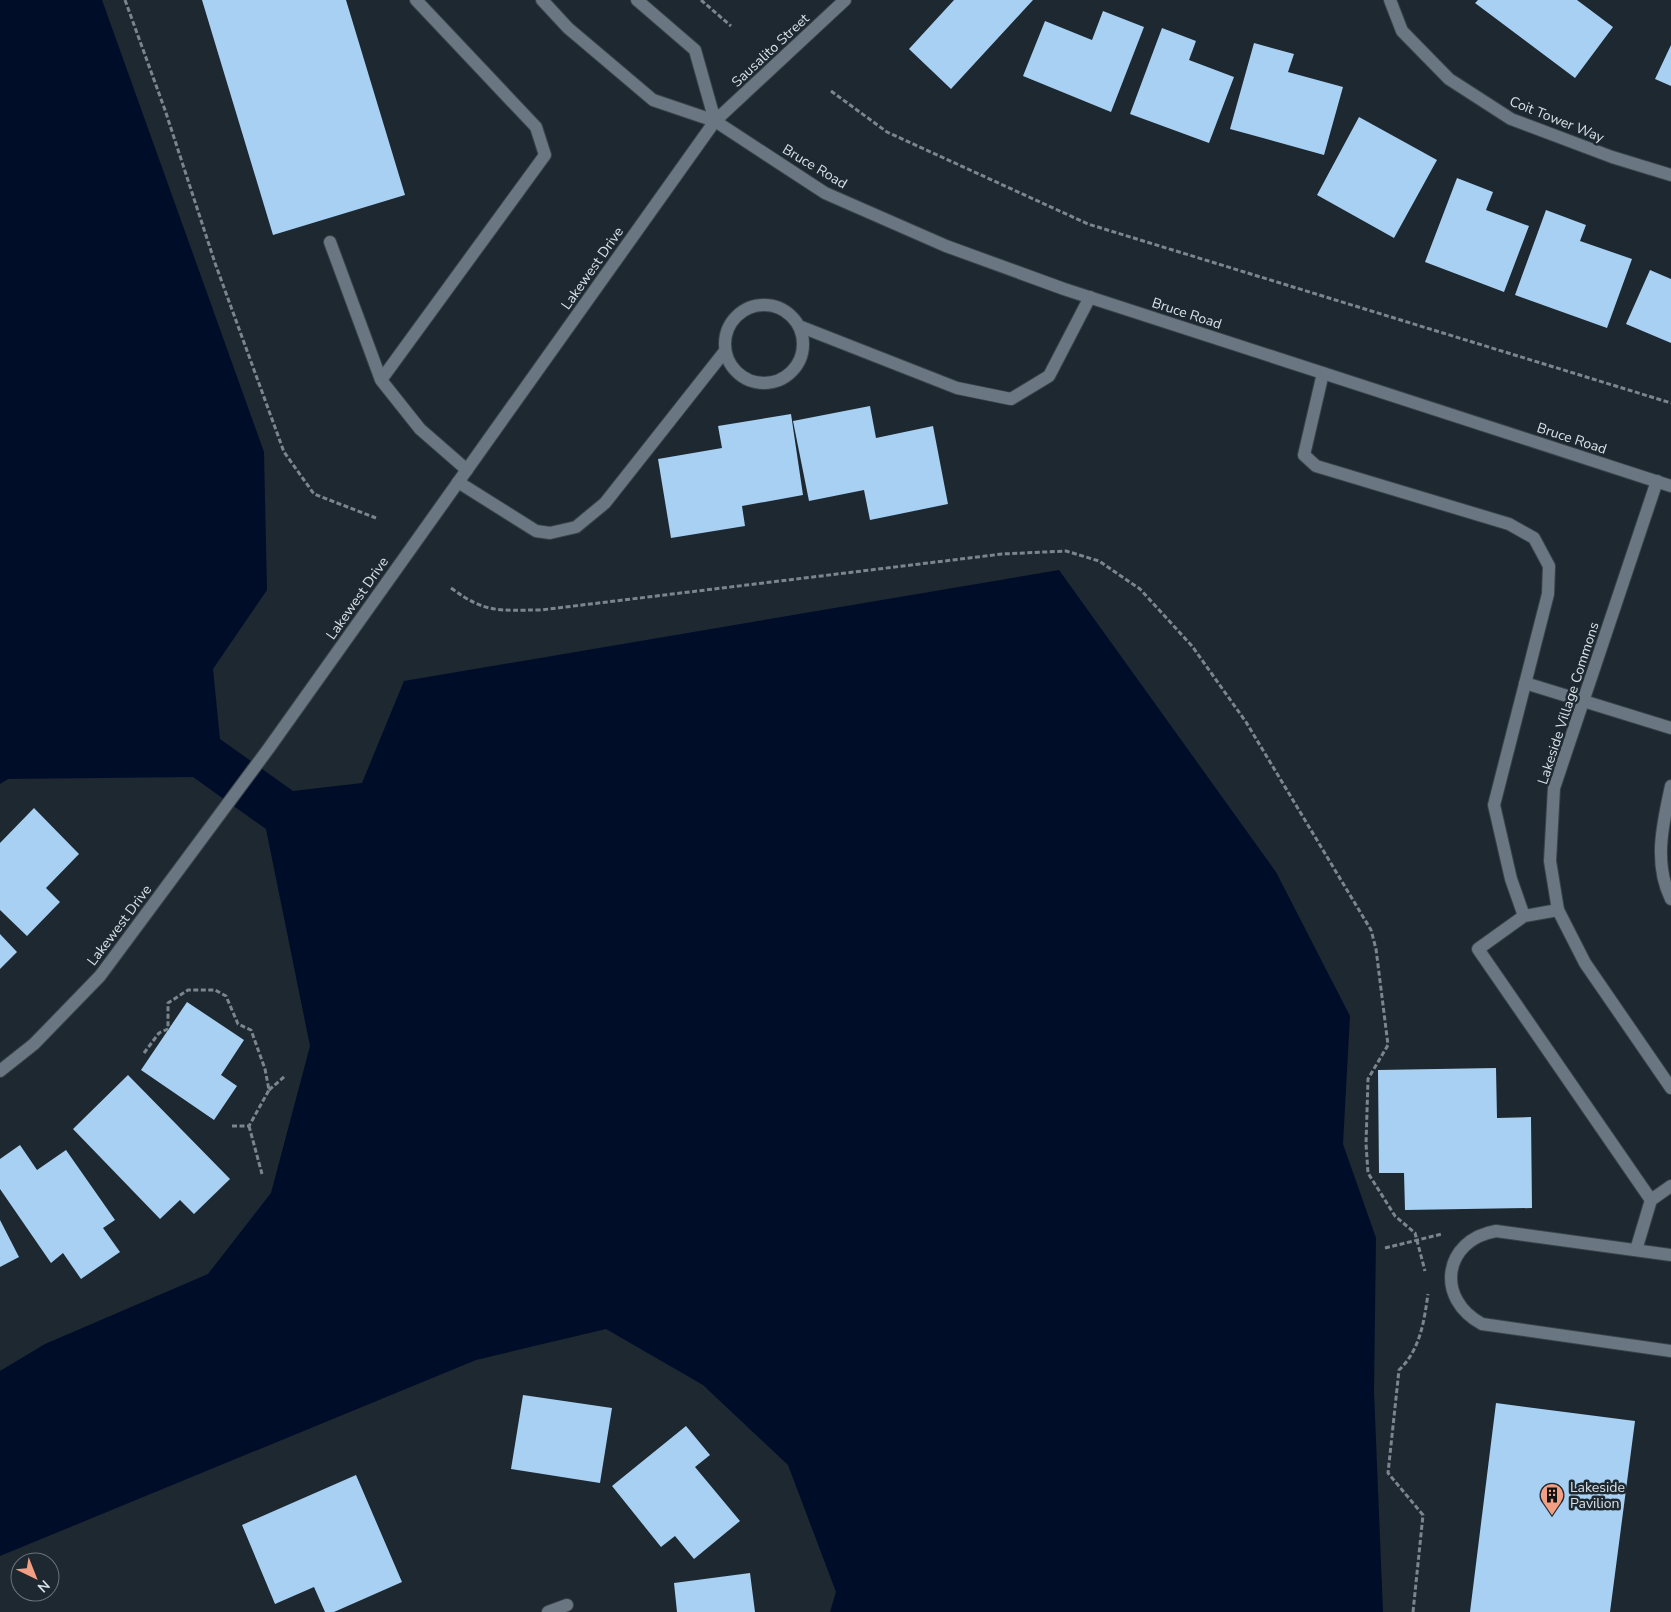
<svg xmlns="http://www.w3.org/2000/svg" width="1671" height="1612" viewBox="0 0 1671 1612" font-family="'Nunito Sans',sans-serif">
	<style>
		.water { fill: #000d29 }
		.building { fill: #a7d0f2 }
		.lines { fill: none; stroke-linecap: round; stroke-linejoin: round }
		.lane-casing { stroke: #39434a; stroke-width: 14 }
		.street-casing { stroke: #39434a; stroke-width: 14 }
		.secondary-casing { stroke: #39434a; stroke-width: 14 }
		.path { stroke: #7b858c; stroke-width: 3; stroke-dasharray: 5 2.5; stroke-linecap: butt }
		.lane { stroke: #6a7782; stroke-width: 12 }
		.street { stroke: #6a7782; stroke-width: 12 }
		.secondary { stroke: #6a7782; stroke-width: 12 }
		.labels { text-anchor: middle; stroke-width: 5; stroke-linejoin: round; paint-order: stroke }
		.street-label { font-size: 14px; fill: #d9e1e7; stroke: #1d2831 }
		.poi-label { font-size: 14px; fill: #d9e1e7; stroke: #1d2831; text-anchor: start }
	</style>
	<rect width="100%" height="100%" fill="#1d2831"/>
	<path class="water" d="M 0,0 L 102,0 L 264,452 L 267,590 L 213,669 L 220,739 L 293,791 L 362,783 L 404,681 L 1059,570 L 1276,872 L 1350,1016 L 1343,1144 L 1376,1238 L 1374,1391 L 1383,1612 L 830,1612 L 836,1592 L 788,1465 L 703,1385 L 606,1329 L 476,1360 L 0,1556 L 0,1371 L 45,1344 L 208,1274 L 271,1193 L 310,1046 L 266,829 L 193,777 L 8,779 L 0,784 Z"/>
	<path class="building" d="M 202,0 L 346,0 L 405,195 L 273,235 Z
		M 954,0 L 1033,0 L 951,89 L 909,49 Z
		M 1478,0 L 1577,0 L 1613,27 L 1575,78 L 1475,3 Z
		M 1103,11 L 1144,27 L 1111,112 L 1023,76 L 1045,21 L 1092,40 Z
		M 1162,28 L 1196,41 L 1189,60 L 1234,77 L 1209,143 L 1130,114 Z
		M 1254,43 L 1294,54 L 1288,72 L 1343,87 L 1324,155 L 1230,129 Z
		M 1671,45 L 1671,86 L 1655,79 Z
		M 1359,117 L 1437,160 L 1394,238 L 1317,195 Z
		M 1457,178 L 1493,192 L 1486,210 L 1529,226 L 1504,292 L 1425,262 Z
		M 1546,210 L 1586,225 L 1580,241 L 1632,259 L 1607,328 L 1515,295 Z
		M 1650,270 L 1671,279 L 1671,343 L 1626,324 Z
		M 870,406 L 876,438 L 933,426 L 948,504 L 870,520 L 864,490 L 809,501 L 793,421 Z
		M 791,414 L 803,495 L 742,506 L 745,526 L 671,538 L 658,459 L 722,448 L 718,426 Z
		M 34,808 L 79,854 L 46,888 L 60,902 L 27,936 L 0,910 L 0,843 Z
		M 0,934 L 17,952 L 0,969 Z
		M 187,1002 L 244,1040 L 221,1075 L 237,1086 L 214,1120 L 141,1070 Z
		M 1496,1068 L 1497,1118 L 1531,1117 L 1532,1208 L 1405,1210 L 1404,1173 L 1379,1173 L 1378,1070 Z
		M 128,1075 L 230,1179 L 194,1214 L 180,1200 L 160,1219 L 73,1129 Z
		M 20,1145 L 37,1170 L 66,1150 L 115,1220 L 103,1228 L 120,1252 L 81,1279 L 63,1253 L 51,1263 L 0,1189 L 0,1159 Z
		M 0,1220 L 19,1257 L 0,1267 Z
		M 523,1395 L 612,1408 L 600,1483 L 511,1469 Z
		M 1496,1403 L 1635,1421 L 1610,1612 L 1470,1612 Z
		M 686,1426 L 710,1455 L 695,1467 L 740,1521 L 694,1559 L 675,1536 L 661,1547 L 612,1486 Z
		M 356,1475 L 402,1582 L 334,1612 L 325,1612 L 314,1587 L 275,1604 L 242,1525 Z
		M 750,1573 L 755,1612 L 677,1612 L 674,1583 Z"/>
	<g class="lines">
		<g class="lane-casing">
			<path id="lane" d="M 416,0 L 536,127 L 545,155 L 381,380 L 420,429 L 467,470
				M 330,242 L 381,380
				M725 344a39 39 0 1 1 78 0a39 39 0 1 1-78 0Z
				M 799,326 L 957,388 L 1011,399 L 1049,376 L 1090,297
				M 1323,373 L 1304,455 L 1316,466 L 1509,524 L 1534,538 L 1549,566 L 1548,594 L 1494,805 L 1511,879 L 1524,916 L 1478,949 L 1651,1200 L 1636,1250
				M 458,482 L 536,531 L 550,533 L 576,527 L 605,503 L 725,351
				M 1525,683 L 1671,728
				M 1671,786 C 1663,823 1653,863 1671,899
				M 1524,916 L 1558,910
				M 1651,1200 L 1671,1186
				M 1671,1255 L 1496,1231 C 1443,1240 1435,1299 1482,1324 L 1671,1351"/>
		</g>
		<g class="street-casing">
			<path id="street" d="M 1390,0 L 1402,31 L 1449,79 L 1511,119 L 1612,157 L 1671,175
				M 1657,481 L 1554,788 L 1550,861 L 1558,910 L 1585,963 L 1671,1088
				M 0,1071 L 34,1044 L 100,976 L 269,748 L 715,121 L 845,0
				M 548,1612 L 567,1605"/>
		</g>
		<g class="secondary-casing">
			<path id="secondary" d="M 542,0 L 568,28 L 653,100 L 715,121 L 825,193 L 946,246 L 1064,289 L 1671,486
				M 637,0 L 695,50 L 715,121"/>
		</g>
		<path class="path" d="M 125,0 L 165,110 L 215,263 L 284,452 L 314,494 L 376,518
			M 701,0 L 731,26
			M 831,91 L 887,132 L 1088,224 L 1671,403
			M 451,588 C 486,614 499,610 541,610 L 1002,554 L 1066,551 L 1099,561 L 1140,589 L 1192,646 L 1246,722 L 1371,930 L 1376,949 L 1388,1045 L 1368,1079 L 1366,1144 L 1368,1173 L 1395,1216 L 1415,1233 L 1425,1271
			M 144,1053 L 159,1033 L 168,1029 L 168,1003 L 188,990 L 215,990 L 226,996 L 238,1024 L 251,1030 L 265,1069 L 269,1090 L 249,1126 L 230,1126
			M 269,1090 L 285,1076
			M 249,1126 L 262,1174
			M 1385,1248 L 1442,1234
			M 1413,1612 L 1423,1515 L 1388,1473 L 1399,1370 C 1420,1350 1424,1322 1428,1294"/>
		<use href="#lane" class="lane"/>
		<use href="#street" class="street"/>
		<use href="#secondary" class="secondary"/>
	</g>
	<defs>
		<g id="building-pin" transform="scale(1.25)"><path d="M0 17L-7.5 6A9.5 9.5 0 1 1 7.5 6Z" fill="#f39f83" stroke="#1d2831"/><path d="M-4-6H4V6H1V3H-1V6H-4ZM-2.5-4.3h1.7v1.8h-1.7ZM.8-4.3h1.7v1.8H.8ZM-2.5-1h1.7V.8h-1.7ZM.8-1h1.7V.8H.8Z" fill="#111"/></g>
	</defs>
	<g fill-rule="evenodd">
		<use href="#building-pin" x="1552" y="1495"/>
	</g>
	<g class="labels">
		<g class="street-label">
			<text transform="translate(770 50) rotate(-43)" y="5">Sausalito Street</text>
			<text transform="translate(1557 119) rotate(22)" y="5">Coit Tower Way</text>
			<text transform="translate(815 166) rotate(31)" y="5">Bruce Road</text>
			<text transform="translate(592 268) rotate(-55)" y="5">Lakewest Drive</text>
			<text transform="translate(1187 313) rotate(18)" y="5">Bruce Road</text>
			<text transform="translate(1572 438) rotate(18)" y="5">Bruce Road</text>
			<text transform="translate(357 598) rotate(-55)" y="5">Lakewest Drive</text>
			<text transform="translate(1568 703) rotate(-72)" y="5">Lakeside Village Commons</text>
			<text transform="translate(119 925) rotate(-53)" y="5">Lakewest Drive</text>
		</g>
		<g class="poi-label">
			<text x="1570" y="1492">Lakeside<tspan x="1570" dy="16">Pavilion</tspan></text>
		</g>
	</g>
	<g transform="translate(35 1577) rotate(137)"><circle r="24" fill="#1d2831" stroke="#68727a"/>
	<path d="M0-4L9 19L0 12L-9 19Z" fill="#f39f83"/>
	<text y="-8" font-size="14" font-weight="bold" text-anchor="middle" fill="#d9e1e7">N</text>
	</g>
</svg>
